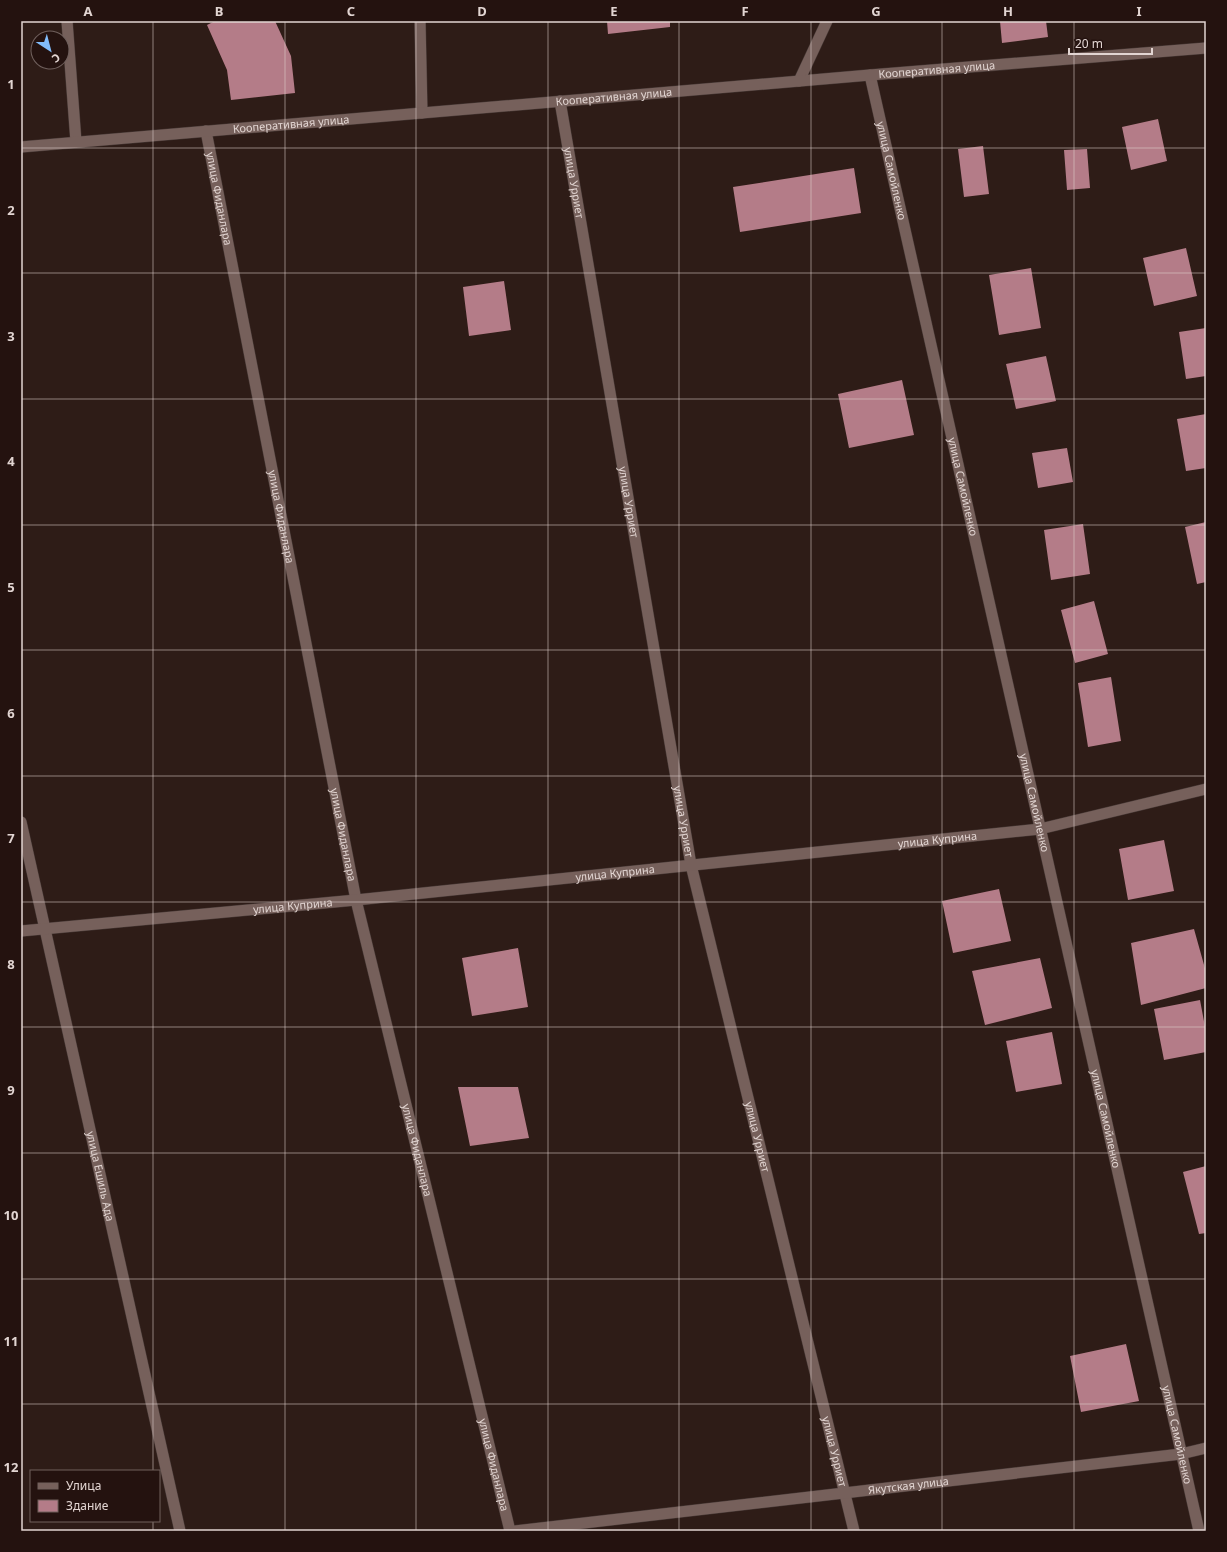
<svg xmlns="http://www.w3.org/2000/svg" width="1227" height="1552" viewBox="0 0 1227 1552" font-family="'Noto Sans',sans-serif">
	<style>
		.building { fill: #b47c88 }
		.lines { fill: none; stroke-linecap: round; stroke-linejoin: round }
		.minor-casing { stroke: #463835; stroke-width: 12 }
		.tertiary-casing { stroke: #463835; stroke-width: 12 }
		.minor { stroke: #76605b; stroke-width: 11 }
		.tertiary { stroke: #76605b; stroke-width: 11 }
		.grid { fill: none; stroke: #e2d5d2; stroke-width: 1; stroke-opacity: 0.55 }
		.labels { text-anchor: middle; stroke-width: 4; stroke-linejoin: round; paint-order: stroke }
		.street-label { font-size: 11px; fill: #e2d5d2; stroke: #24120f }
		.neatline { fill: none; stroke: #e2d5d2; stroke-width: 1.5 }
		.grid-label { font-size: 13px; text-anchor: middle; font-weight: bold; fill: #e2d5d2 }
	</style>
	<rect width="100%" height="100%" fill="#2e1c17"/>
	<path class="building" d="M 215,21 L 275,21 L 291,56 L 295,93 L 231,100 L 227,70 L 207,25 Z
		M 607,21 L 670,21 L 670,27 L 608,34 Z
		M 1000,21 L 1046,21 L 1048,37 L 1002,43 Z
		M 1158,119 L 1167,161 L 1131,170 L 1122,127 Z
		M 983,146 L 989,194 L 964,197 L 958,149 Z
		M 1087,149 L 1090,188 L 1067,190 L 1064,150 Z
		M 854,168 L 861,213 L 740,232 L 733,187 Z
		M 1186,248 L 1197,296 L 1154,306 L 1143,258 Z
		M 1031,268 L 1041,328 L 999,335 L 989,275 Z
		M 504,281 L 511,330 L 469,336 L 463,287 Z
		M 1206,328 L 1206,376 L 1186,379 L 1179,332 Z
		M 1046,356 L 1056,401 L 1016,409 L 1006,364 Z
		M 902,380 L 914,435 L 849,448 L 838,394 Z
		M 1206,414 L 1206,468 L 1186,471 L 1177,419 Z
		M 1067,448 L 1073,482 L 1038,488 L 1032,453 Z
		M 1206,522 L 1206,582 L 1197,584 L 1185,527 Z
		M 1083,524 L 1090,574 L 1051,580 L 1044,530 Z
		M 1094,601 L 1108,654 L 1075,663 L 1061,610 Z
		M 1111,677 L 1121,741 L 1088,747 L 1078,683 Z
		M 1164,840 L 1174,891 L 1128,900 L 1119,849 Z
		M 999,889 L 1011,941 L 953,953 L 942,901 Z
		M 1194,929 L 1206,972 L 1206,988 L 1141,1005 L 1131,943 Z
		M 518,948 L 528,1007 L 472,1016 L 462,958 Z
		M 1040,958 L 1052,1008 L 985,1025 L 972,971 Z
		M 1200,1000 L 1206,1032 L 1206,1052 L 1164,1060 L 1154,1009 Z
		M 1052,1032 L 1062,1084 L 1016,1092 L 1006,1041 Z
		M 458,1087 L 518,1087 L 529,1138 L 470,1146 Z
		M 1206,1166 L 1206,1233 L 1199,1234 L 1183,1172 Z
		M 1126,1344 L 1139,1401 L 1081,1412 L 1070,1356 Z"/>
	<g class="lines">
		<g class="minor-casing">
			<g id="minor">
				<path d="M 67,21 L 76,142"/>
				<path d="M 420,21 L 422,113"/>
				<path id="s1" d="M 870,75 L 1199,1531"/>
				<path d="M 799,81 L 827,21"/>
				<path id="s2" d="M 560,101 L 691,865 L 854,1531"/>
				<path id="s3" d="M 206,131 L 356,900 L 510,1531"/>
				<path id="s4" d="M 21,822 L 180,1531"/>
				<path id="s5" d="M 21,931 L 356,900 L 1040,829 L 1206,789"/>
				<path id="s6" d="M 515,1531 L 1181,1454 L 1206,1448"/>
			</g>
		</g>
		<g class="tertiary-casing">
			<g id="tertiary">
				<path id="s7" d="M 21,147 L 870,75 L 1206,48"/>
			</g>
		</g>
		<use href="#minor" class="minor"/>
		<use href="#tertiary" class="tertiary"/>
	</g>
	<path class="grid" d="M 153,21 L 153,1471M 285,21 L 285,1531M 416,21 L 416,1531M 548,21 L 548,1531M 679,21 L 679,1531M 811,21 L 811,1531M 942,21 L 942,1531M 1074,21 L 1074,1531M 21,148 L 1206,148M 21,273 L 1206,273M 21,399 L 1206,399M 21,525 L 1206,525M 21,650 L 1206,650M 21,776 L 1206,776M 21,902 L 1206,902M 21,1027 L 1206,1027M 21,1153 L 1206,1153M 21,1279 L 1206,1279M 21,1404 L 1206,1404M 153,1521 L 153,1531"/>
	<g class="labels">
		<g class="street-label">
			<text dy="4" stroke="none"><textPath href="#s7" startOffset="919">Кооперативная улица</textPath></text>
			<text dy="4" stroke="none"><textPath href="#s7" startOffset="595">Кооперативная улица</textPath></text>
			<text dy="4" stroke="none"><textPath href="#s7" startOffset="271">Кооперативная улица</textPath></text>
			<text dy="4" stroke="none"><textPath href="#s1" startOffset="98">улица Самойленко</textPath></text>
			<text dy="4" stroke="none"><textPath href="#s2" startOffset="83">улица Урриет</textPath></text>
			<text dy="4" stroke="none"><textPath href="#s3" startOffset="69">улица Фиданлара</textPath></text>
			<text dy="4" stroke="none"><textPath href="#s1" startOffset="422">улица Самойленко</textPath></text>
			<text dy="4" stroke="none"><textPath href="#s2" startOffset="407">улица Урриет</textPath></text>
			<text dy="4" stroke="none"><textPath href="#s3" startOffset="393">улица Фиданлара</textPath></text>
			<text dy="4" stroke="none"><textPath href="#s1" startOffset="746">улица Самойленко</textPath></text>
			<text dy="4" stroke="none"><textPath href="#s2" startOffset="731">улица Урриет</textPath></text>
			<text dy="4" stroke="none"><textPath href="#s3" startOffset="717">улица Фиданлара</textPath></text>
			<text dy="4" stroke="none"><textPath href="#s5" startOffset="921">улица Куприна</textPath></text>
			<text dy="4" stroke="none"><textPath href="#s5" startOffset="597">улица Куприна</textPath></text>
			<text dy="4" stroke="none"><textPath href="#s5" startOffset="273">улица Куприна</textPath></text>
			<text dy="4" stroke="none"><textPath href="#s1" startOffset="1070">улица Самойленко</textPath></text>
			<text dy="4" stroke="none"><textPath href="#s2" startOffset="1055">улица Урриет</textPath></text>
			<text dy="4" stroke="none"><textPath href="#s3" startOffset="1041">улица Фиданлара</textPath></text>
			<text dy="4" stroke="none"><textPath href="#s4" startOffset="363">улица Ешиль Ада</textPath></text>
			<text dy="4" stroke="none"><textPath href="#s1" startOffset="1394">улица Самойленко</textPath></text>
			<text dy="4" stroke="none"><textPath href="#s2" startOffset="1379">улица Урриет</textPath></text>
			<text dy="4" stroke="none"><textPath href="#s3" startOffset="1365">улица Фиданлара</textPath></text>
			<text dy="4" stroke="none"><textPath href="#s6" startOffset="396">Якутская улица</textPath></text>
		</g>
	</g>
	<rect width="1227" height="1552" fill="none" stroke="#24120f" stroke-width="44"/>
	<rect x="30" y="1470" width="130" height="52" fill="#24120f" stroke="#70605d"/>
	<rect x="38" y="1483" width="20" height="6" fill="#76605b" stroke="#70605d"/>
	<text x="66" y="1490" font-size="12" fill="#e2d5d2">Улица</text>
	<rect x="38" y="1500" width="20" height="12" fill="#b47c88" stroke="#70605d"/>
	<text x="66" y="1510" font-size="12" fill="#e2d5d2">Здание</text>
	<g transform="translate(50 50) rotate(144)"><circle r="19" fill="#24120f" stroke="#70605d"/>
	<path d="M0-3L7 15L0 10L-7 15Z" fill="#82bcfa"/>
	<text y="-6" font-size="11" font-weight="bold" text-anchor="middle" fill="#e2d5d2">С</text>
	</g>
	<path d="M1069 48v6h83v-6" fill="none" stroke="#e2d5d2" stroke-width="2"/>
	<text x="1075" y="48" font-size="12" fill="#e2d5d2" stroke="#24120f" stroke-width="3" paint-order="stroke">20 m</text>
	<rect x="22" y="22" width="1183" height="1508" class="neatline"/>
	<g class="grid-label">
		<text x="88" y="16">A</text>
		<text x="219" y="16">B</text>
		<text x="351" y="16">C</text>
		<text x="482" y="16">D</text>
		<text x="614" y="16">E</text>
		<text x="745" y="16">F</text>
		<text x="876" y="16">G</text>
		<text x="1008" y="16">H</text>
		<text x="1139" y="16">I</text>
		<text x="11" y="89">1</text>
		<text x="11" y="215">2</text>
		<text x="11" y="341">3</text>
		<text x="11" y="466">4</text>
		<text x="11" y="592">5</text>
		<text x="11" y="718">6</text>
		<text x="11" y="843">7</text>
		<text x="11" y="969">8</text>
		<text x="11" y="1095">9</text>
		<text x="11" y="1220">10</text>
		<text x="11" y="1346">11</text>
		<text x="11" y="1472">12</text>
	</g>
</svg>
